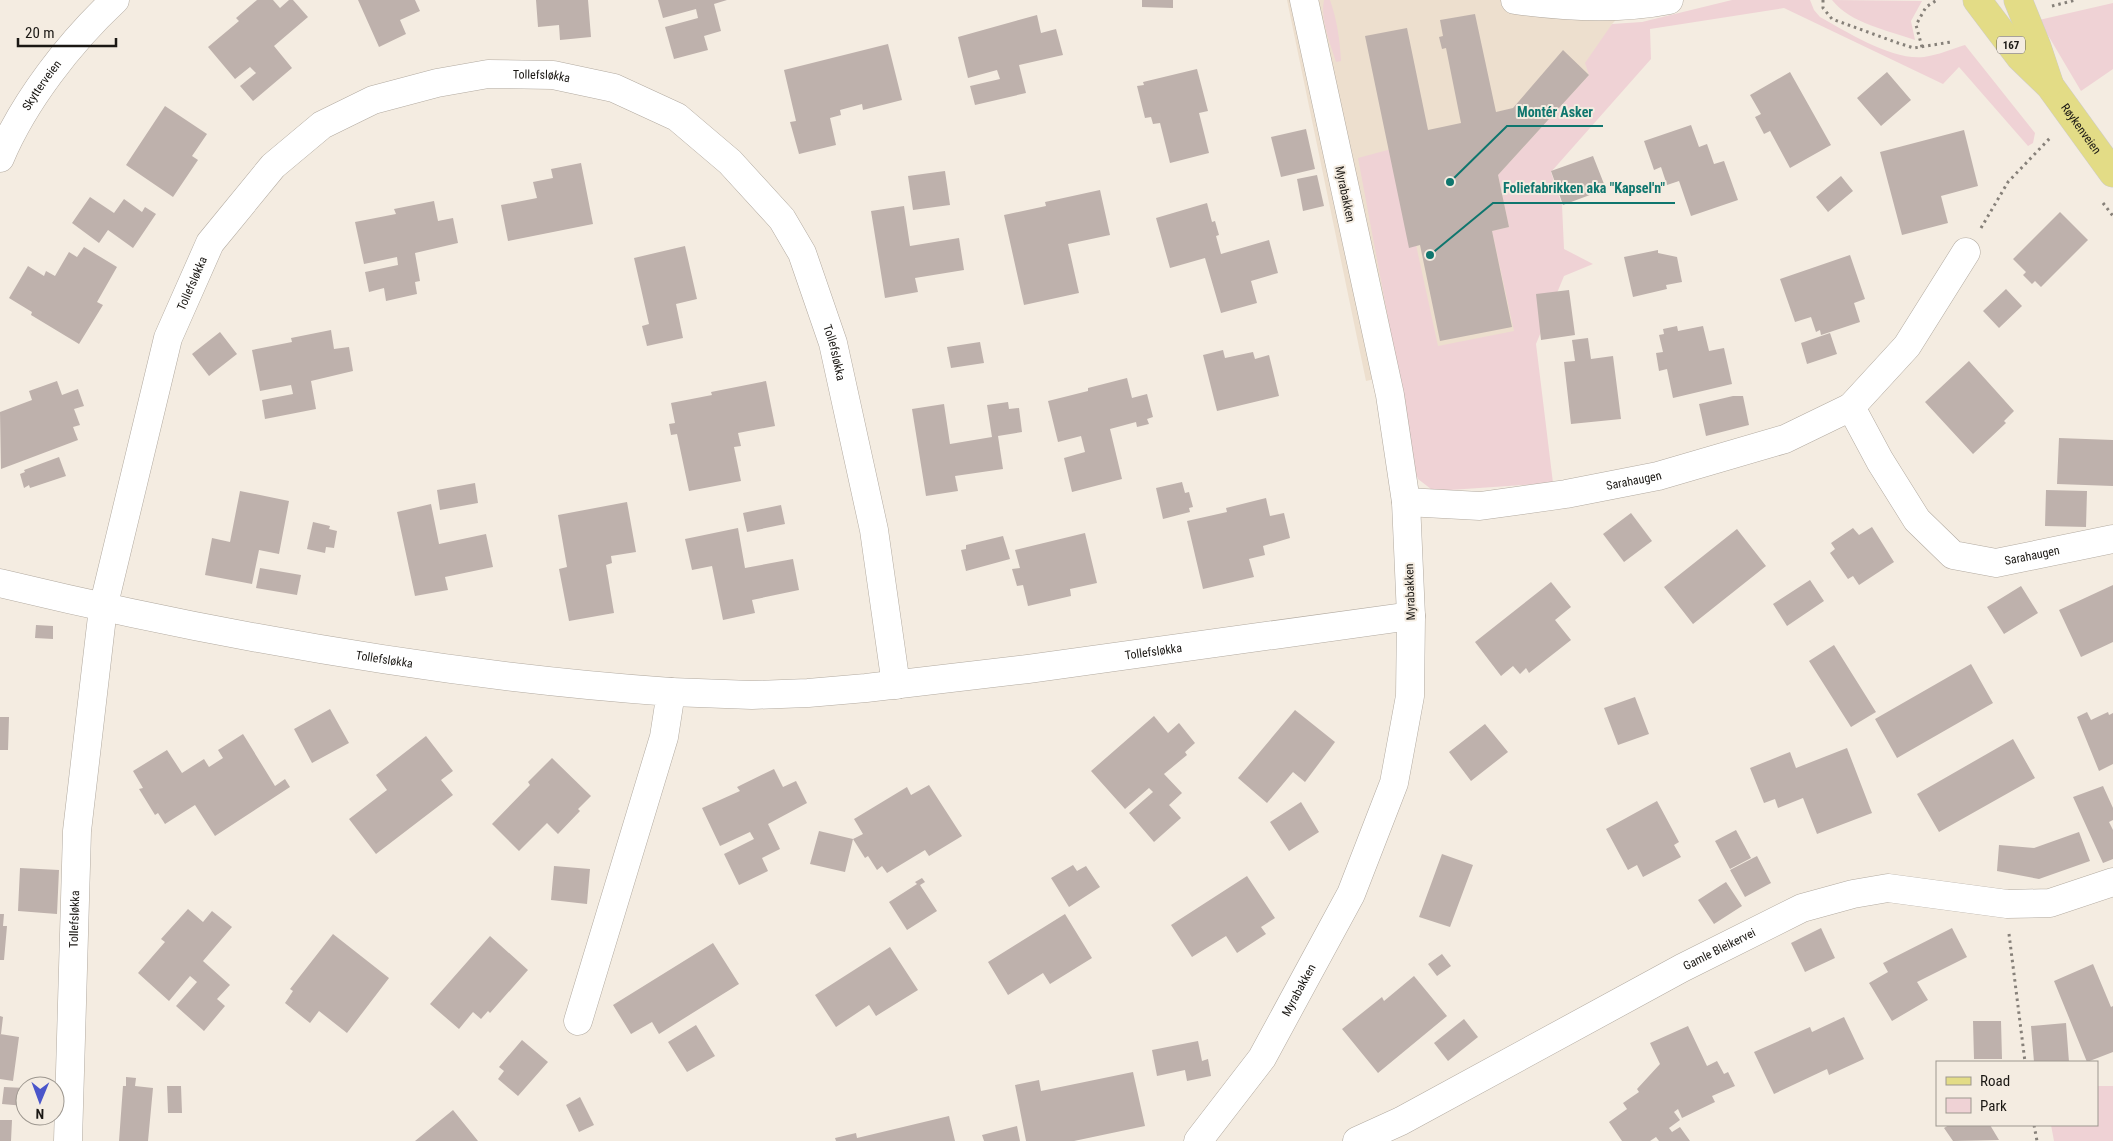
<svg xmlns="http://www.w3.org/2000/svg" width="2113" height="1141" viewBox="0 0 2113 1141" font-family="'Roboto Condensed',sans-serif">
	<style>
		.built { fill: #eddfce }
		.green { fill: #efd2d5 }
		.building { fill: #beb1ac }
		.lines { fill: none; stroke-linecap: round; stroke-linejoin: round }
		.street-casing { stroke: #b2aaa0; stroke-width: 29 }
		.primary-casing { stroke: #cdcccb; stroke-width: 29 }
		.path { stroke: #868079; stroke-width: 3; stroke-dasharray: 2.5 4; stroke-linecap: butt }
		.street { stroke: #fff; stroke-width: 28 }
		.primary { stroke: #e3dc86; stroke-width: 28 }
		.labels { text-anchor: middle; stroke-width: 4; stroke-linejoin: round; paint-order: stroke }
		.shield { fill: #f4ece1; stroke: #5c5852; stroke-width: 1 }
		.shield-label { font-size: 11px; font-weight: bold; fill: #1b1814 }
		.street-label { font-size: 12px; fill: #1b1814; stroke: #f4ece1 }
		.leader { fill: none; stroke: #0f766e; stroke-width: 2 }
		.callout-dot { fill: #0f766e; stroke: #f4ece1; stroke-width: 2 }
		.callout-label { font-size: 14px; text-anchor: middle; font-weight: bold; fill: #0f766e; stroke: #f4ece1; stroke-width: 4; stroke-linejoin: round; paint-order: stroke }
	</style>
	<rect width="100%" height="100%" fill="#f4ece1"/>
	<path class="built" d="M 1287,0 L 1635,0 L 1612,24 L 1589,75 L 1506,167 L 1535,344 L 1366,381 Z"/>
	<path class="green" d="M 1324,0 L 1330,0 C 1337,20 1340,40 1341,61 L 1336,62 C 1330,42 1320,20 1324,0 Z
		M 1732,0 L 1810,0 L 1814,10 L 1820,17 C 1847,32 1893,61 1924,57 C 1938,55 1952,49 1965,45 L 2035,133 L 2033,143 L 2028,146 L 1959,67 L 1943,84 L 1784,8 L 1650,29 L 1651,59 L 1551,172 L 1562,205 L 1564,249 L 1593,264 L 1564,276 L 1536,344 L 1553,483 L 1450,490 L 1431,489 L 1418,479 L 1408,454 L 1397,366 L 1358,158 L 1395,148 L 1438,346 L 1514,331 L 1492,231 L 1509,227 L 1498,175 L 1589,75 L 1585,63 L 1612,24 L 1642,22 Z
		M 1832,0 L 1922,1 L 1911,21 L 1915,40 C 1888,30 1851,24 1832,0 Z
		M 2113,3 L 2113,69 L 2081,91 L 2039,20 Z
		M 2097,1086 L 2113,1086 L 2113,1141 L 2054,1141 L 2051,1125 L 2097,1125 Z"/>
	<path class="building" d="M 257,0 L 273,0 L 280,8 L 289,0 L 293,0 L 308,17 L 274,46 L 292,68 L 253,101 L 240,86 L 256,73 L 250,67 L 235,79 L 208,47 L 239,21 L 236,18 Z
		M 358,0 L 415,0 L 420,11 L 400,20 L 406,34 L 379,47 Z
		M 536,0 L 588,0 L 591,37 L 560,40 L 559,25 L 538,27 Z
		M 658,0 L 727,0 L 714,4 L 721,31 L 704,36 L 708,50 L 674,59 L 665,27 L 698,18 L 696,9 L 663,18 Z
		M 1142,0 L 1173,0 L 1173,8 L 1142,7 Z
		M 1475,14 L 1496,112 L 1513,108 L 1563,50 L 1589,75 L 1498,175 L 1509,227 L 1492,231 L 1512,327 L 1440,341 L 1420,245 L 1409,248 L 1365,36 L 1407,28 L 1428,130 L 1461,123 L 1446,48 L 1442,49 L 1439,37 L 1443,36 L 1440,20 Z
		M 1037,15 L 1041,33 L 1056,29 L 1063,55 L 1019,65 L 1026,93 L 975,105 L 970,86 L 1000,79 L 997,70 L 968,78 L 958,37 Z
		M 888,44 L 902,100 L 863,110 L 862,104 L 840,110 L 841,115 L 830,118 L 836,145 L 799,154 L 790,122 L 796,121 L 784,70 Z
		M 1197,69 L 1208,111 L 1199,113 L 1209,153 L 1170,163 L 1160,123 L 1153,124 L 1151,117 L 1145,118 L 1137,86 L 1144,85 L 1143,82 Z
		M 1790,72 L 1831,145 L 1790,168 L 1770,131 L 1764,134 L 1755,117 L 1761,114 L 1750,95 Z
		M 1887,72 L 1911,100 L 1881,126 L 1857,98 Z
		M 165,106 L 207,134 L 192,156 L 198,160 L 173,197 L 126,165 Z
		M 1691,125 L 1699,147 L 1707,144 L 1714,164 L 1724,161 L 1738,200 L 1691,216 L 1679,181 L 1667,185 L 1661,167 L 1654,170 L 1644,141 Z
		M 1306,129 L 1315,169 L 1281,177 L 1271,137 Z
		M 1964,130 L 1978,186 L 1941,196 L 1948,223 L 1902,235 L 1880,152 Z
		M 1593,156 L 1606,189 L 1563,205 L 1551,171 Z
		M 581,163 L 593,224 L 508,241 L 501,205 L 537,198 L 533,182 L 553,178 L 551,169 Z
		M 945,171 L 950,205 L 913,210 L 908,176 Z
		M 1317,175 L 1324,206 L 1303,211 L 1297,179 Z
		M 1841,176 L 1853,191 L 1828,212 L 1816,197 Z
		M 1100,190 L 1110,235 L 1068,244 L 1079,293 L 1024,305 L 1004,215 L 1046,206 L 1045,202 Z
		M 90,197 L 114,213 L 124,199 L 142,212 L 145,207 L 156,214 L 133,248 L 108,230 L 99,243 L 72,223 Z
		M 434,201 L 438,221 L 453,218 L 458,243 L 415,253 L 420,281 L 415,282 L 417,294 L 386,301 L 384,288 L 369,292 L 365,272 L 398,265 L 397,257 L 364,264 L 355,222 L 396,214 L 394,209 Z
		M 1207,203 L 1212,222 L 1215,221 L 1219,235 L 1216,236 L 1221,254 L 1269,240 L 1278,273 L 1251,281 L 1257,303 L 1221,313 L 1205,258 L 1170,268 L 1156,218 Z
		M 904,206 L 910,246 L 959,238 L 964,270 L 915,278 L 918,292 L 885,298 L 871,211 Z
		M 2060,212 L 2088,240 L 2041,287 L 2035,281 L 2032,284 L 2023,275 L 2026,272 L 2013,259 Z
		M 685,246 L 697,299 L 676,304 L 683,338 L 647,346 L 642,326 L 649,324 L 634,258 Z
		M 84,247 L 117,267 L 97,302 L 103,305 L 79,344 L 31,315 L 32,312 L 9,298 L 28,266 L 44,276 L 46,271 L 55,276 L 69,252 L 77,257 Z
		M 1658,250 L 1658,253 L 1677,257 L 1682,282 L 1666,285 L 1667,289 L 1633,297 L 1624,257 Z
		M 1850,255 L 1865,299 L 1854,303 L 1860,322 L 1821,335 L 1820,330 L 1816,332 L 1811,317 L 1795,322 L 1780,279 Z
		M 2006,289 L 2022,306 L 1999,328 L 1983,311 Z
		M 1569,290 L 1575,335 L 1541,340 L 1536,294 Z
		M 1677,326 L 1678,331 L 1703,326 L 1709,351 L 1724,348 L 1732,384 L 1673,398 L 1667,369 L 1659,371 L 1656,353 L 1663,352 L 1659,335 L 1664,334 L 1663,329 Z
		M 331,330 L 334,349 L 349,347 L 353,371 L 311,381 L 316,409 L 265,419 L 262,400 L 293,394 L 291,385 L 260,391 L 252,350 L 292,342 L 291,338 Z
		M 220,332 L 237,354 L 209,376 L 192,354 Z
		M 1830,333 L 1837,354 L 1807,364 L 1801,343 Z
		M 1588,338 L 1591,359 L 1613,356 L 1621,419 L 1571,424 L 1564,362 L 1575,361 L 1572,340 Z
		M 980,342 L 984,363 L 951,368 L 947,347 Z
		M 1223,350 L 1225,358 L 1253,352 L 1255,359 L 1269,355 L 1279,396 L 1217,411 L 1203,355 Z
		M 1969,361 L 2014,411 L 2004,421 L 2006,423 L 1973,454 L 1925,402 Z
		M 1127,378 L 1132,398 L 1147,394 L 1153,417 L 1147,419 L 1149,424 L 1137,427 L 1136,422 L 1110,429 L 1122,479 L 1072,492 L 1064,458 L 1085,452 L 1081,436 L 1058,442 L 1048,401 L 1088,391 L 1088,388 Z
		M 57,381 L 62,395 L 78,389 L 84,406 L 74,409 L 80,425 L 73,427 L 78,440 L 1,469 L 0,412 L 32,400 L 29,391 Z
		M 766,381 L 775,426 L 738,433 L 741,446 L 734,447 L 741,481 L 689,491 L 677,434 L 671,435 L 669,424 L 675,423 L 671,403 L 712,395 L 711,392 Z
		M 1733,396 L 1743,396 L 1749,425 L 1706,436 L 1699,404 Z
		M 1008,402 L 1009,409 L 1019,408 L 1022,432 L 998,436 L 1003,469 L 955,476 L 958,491 L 926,496 L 912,409 L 944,404 L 950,444 L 992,437 L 987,405 Z
		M 2059,438 L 2113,440 L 2113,486 L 2057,484 Z
		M 59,457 L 66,476 L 30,488 L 29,485 L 24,488 L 20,474 L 25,472 L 24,470 Z
		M 1182,482 L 1185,493 L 1189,492 L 1193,507 L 1189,508 L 1190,512 L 1163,519 L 1156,488 Z
		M 475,483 L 478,503 L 440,510 L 437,490 Z
		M 2046,490 L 2087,491 L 2086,527 L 2045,526 Z
		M 240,491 L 289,501 L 279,554 L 259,550 L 252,584 L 205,575 L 212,538 L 230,542 Z
		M 1266,498 L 1270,516 L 1284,513 L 1290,538 L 1263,546 L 1265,555 L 1249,559 L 1254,577 L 1203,589 L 1187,521 L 1227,512 L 1226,508 Z
		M 627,502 L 636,552 L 611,556 L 612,563 L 606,565 L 614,613 L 569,621 L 559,569 L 567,567 L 558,515 Z
		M 431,504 L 439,544 L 486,534 L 493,567 L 445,577 L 448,590 L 415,596 L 397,512 Z
		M 781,505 L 785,524 L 747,532 L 743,513 Z
		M 1631,513 L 1652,541 L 1624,562 L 1603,534 Z
		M 313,522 L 330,526 L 329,529 L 337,531 L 334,548 L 326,547 L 325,553 L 307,549 Z
		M 1872,527 L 1894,562 L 1859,585 L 1853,576 L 1848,579 L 1830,553 L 1835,549 L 1831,543 L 1853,528 L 1859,535 Z
		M 738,528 L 745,568 L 793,559 L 799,590 L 752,600 L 755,613 L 723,620 L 712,566 L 692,570 L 685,539 Z
		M 1737,529 L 1766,566 L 1693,624 L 1664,587 Z
		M 1085,533 L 1097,583 L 1070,589 L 1071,596 L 1028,606 L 1023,585 L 1017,586 L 1012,569 L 1020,568 L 1015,550 Z
		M 1003,536 L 1010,559 L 966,571 L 961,550 L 966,549 L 966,545 Z
		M 260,568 L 301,575 L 297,595 L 256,588 Z
		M 1810,580 L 1824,601 L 1787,626 L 1773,604 Z
		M 1551,582 L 1571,607 L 1555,620 L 1571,640 L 1529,673 L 1526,668 L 1520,674 L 1513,666 L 1501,676 L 1475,642 Z
		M 2113,585 L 2113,642 L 2081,657 L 2059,610 Z
		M 2021,586 L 2038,613 L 2004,634 L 1987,607 Z
		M 36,625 L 53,626 L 53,639 L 35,638 Z
		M 1834,645 L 1876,712 L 1851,727 L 1809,661 Z
		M 1971,664 L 1993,703 L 1897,758 L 1875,719 Z
		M 1635,697 L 1649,734 L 1618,745 L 1604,708 Z
		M 330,709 L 349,743 L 312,763 L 294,729 Z
		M 1295,710 L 1335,742 L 1305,782 L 1293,772 L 1267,803 L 1238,778 Z
		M 2087,712 L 2091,720 L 2108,712 L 2109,715 L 2113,713 L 2113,764 L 2099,771 L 2077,717 Z
		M 1154,716 L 1168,733 L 1179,723 L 1195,743 L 1185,752 L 1187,755 L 1164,774 L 1182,793 L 1169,805 L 1181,818 L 1154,842 L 1129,813 L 1153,792 L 1149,788 L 1125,809 L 1091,771 Z
		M 0,717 L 9,717 L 8,750 L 0,750 Z
		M 1485,724 L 1508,752 L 1471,781 L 1449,752 Z
		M 243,734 L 275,786 L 285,779 L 290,787 L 215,836 L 195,805 L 165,824 L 158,813 L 155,815 L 139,789 L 143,788 L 133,771 L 167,750 L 182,773 L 204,759 L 209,767 L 223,758 L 218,750 Z
		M 426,736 L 453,771 L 441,780 L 453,795 L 376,854 L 349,819 L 387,790 L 376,775 Z
		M 2013,739 L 2035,778 L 1939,832 L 1917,794 Z
		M 1847,748 L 1872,813 L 1817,834 L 1803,798 L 1778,808 L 1775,799 L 1764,803 L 1750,768 L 1790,752 L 1796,768 Z
		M 552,758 L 591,796 L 578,809 L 580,811 L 558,834 L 547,823 L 519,851 L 492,824 L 530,785 L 528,782 Z
		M 774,769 L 783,787 L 796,781 L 807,803 L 768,824 L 780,849 L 762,858 L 768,871 L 739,885 L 724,854 L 754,839 L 750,832 L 720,846 L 702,808 L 740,791 L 737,787 Z
		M 929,785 L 962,836 L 929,856 L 925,850 L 887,873 L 882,866 L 877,870 L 868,856 L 865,858 L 853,839 L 863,834 L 854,819 L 907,787 L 911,795 Z
		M 2103,786 L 2113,808 L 2113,820 L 2109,822 L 2113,830 L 2113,859 L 2103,863 L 2073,797 Z
		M 1657,801 L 1679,842 L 1674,845 L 1681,857 L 1643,877 L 1637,865 L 1628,870 L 1606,829 Z
		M 1301,802 L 1319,832 L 1289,851 L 1270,822 Z
		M 1736,830 L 1751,858 L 1730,869 L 1715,841 Z
		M 819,831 L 853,839 L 845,872 L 810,864 Z
		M 2079,832 L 2090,861 L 2039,879 L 1997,871 L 1999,845 L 2034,848 Z
		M 1442,854 L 1473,865 L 1450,927 L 1419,917 Z
		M 1757,856 L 1771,883 L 1745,897 L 1730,870 Z
		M 1073,865 L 1077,871 L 1086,866 L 1100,887 L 1069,907 L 1051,878 Z
		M 554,866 L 590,869 L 587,904 L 551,900 Z
		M 20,868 L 59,870 L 57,914 L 18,911 Z
		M 1247,876 L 1275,918 L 1261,927 L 1266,934 L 1237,953 L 1226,936 L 1192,957 L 1171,925 Z
		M 922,878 L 925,882 L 920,885 L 937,911 L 907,930 L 889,902 L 917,884 L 915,882 Z
		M 1726,882 L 1742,906 L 1714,924 L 1698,900 Z
		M 188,909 L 203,922 L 212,911 L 232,927 L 203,961 L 230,985 L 217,999 L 225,1006 L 204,1031 L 176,1006 L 197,982 L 190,976 L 169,1001 L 138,973 L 165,942 L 161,939 Z
		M 0,914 L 4,914 L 3,926 L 7,926 L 4,960 L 0,960 Z
		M 1065,914 L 1092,958 L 1050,984 L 1043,973 L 1008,995 L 988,962 Z
		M 1821,928 L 1835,958 L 1805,972 L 1791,943 Z
		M 1952,928 L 1967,957 L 1917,982 L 1928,1000 L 1892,1021 L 1869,983 L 1888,972 L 1883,963 Z
		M 333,934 L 389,978 L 347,1033 L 319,1011 L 310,1023 L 285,1003 L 293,991 L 290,989 Z
		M 490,936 L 528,970 L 490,1013 L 488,1011 L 481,1019 L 473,1012 L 459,1029 L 430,1004 Z
		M 713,943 L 739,984 L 659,1034 L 652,1022 L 631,1034 L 613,1005 Z
		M 890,947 L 918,990 L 876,1016 L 869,1005 L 836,1027 L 815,995 Z
		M 1442,954 L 1451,966 L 1437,976 L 1428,964 Z
		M 2093,964 L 2111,1007 L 2113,1006 L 2113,1052 L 2087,1062 L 2054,981 Z
		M 1414,976 L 1447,1016 L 1378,1073 L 1342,1029 L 1382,997 L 1384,1001 Z
		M 0,1016 L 3,1017 L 1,1034 L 0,1034 Z
		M 1844,1017 L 1864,1059 L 1829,1075 L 1827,1069 L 1774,1094 L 1754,1052 L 1810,1027 L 1812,1032 Z
		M 1464,1019 L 1478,1037 L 1448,1061 L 1434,1043 Z
		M 1973,1021 L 2001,1021 L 2002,1059 L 1974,1059 Z
		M 2066,1023 L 2069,1062 L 2034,1062 L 2031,1026 Z
		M 696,1025 L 715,1056 L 687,1072 L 668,1042 Z
		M 1688,1026 L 1707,1066 L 1717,1061 L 1724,1074 L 1728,1072 L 1735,1086 L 1712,1096 L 1715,1102 L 1682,1118 L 1678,1109 L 1674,1112 L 1680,1120 L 1669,1128 L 1672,1132 L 1680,1127 L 1690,1141 L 1659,1141 L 1656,1137 L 1650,1141 L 1622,1141 L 1609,1122 L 1627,1109 L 1623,1103 L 1639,1092 L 1637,1089 L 1660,1064 L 1650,1043 Z
		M 0,1034 L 19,1037 L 13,1081 L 0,1079 Z
		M 522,1040 L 548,1062 L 518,1096 L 498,1079 L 504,1071 L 499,1067 Z
		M 1198,1041 L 1202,1061 L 1208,1059 L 1211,1076 L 1187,1081 L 1185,1070 L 1157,1076 L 1152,1050 Z
		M 1133,1072 L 1145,1126 L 1074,1141 L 1026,1141 L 1015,1085 L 1039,1080 L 1041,1091 Z
		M 126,1077 L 136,1078 L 135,1086 L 153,1088 L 148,1141 L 119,1141 L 123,1086 L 126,1086 Z
		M 167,1086 L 181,1086 L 182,1113 L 168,1113 Z
		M 4,1087 L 25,1088 L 25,1106 L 2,1104 Z
		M 580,1097 L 594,1125 L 579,1132 L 566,1105 Z
		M 453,1110 L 478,1141 L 415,1141 Z
		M 949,1116 L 955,1141 L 836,1141 L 835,1138 L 856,1133 L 857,1138 Z
		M 0,1120 L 12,1120 L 11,1141 L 0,1141 Z
		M 1949,1125 L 1990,1125 L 1999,1140 L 1953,1141 L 1944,1128 Z
		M 1017,1126 L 1020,1141 L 984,1141 L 982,1135 Z"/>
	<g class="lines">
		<g class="street-casing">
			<g id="street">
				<path d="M 1515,0 C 1565,7 1619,10 1669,0"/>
				<path id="s1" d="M 0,158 C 24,101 70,42 115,0"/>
				<path d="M 1851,407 L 1907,346 L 1966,252"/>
				<path id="s2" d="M 1406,502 L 1480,506 L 1566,494 L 1658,476 L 1785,439 L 1851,407 L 1880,461 L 1917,520 L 1953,555 L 1996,563 L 2113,539"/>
				<path id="s3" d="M 0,583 C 220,636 445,676 671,692 L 664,737 L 578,1021"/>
				<path id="s4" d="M 671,692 L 752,695 L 808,693 L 866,688 L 1028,669 L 1411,616"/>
				<path id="s5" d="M 68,1141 L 77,831 L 103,608 L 168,338 L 210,243 L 273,166 L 322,125 L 373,100 L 437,83 L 488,74 L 553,75 L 614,88 L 677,117 L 730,162 L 782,219 L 802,253 L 833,343 L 874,530 L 896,685"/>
				<path id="s6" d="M 1198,1141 L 1262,1058 L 1351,894 L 1394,783 L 1410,696 L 1411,616 L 1406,502 L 1390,395 L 1304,0"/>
				<path id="s7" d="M 1357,1141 L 1401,1121 L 1682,968 L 1802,908 L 1853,894 L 1888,888 L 2007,904 L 2050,903 L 2113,882"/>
			</g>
		</g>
		<g class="primary-casing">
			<g id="primary">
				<path id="s8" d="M 1977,0 L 2020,57 L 2050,86 L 2113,173"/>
				<path d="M 2018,0 L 2037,47 L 2049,83"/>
			</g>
		</g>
		<path class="path" d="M 1823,0 L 1823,8 L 1832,19 L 1898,43 L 1914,48 L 1951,42
			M 2052,6 L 2076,0
			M 1922,47 L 1916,25 L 1926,7 L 1937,0
			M 2103,203 L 2113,216
			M 1981,228 L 2008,182 L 2050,138
			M 2009,934 L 2025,1062
			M 2034,1125 L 2037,1141"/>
		<use href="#street" class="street"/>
		<use href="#primary" class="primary"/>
	</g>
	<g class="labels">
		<rect class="shield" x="1997" y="36.5" width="28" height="17" rx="4"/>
		<g class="shield-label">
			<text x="2011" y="49">167</text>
		</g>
		<g class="street-label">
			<text dy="4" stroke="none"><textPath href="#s5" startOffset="1308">Tollefsløkka</textPath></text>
			<text dy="4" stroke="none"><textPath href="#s1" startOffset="84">Skytterveien</textPath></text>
			<text dy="4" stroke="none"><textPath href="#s8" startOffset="166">Røykenveien</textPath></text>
			<text transform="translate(1345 194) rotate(78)" y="4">Myrabakken</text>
			<text dy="4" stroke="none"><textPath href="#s5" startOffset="872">Tollefsløkka</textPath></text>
			<text dy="4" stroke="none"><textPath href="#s5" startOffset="1742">Tollefsløkka</textPath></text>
			<text dy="4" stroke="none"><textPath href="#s2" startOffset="230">Sarahaugen</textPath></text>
			<text dy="4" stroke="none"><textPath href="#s2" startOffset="722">Sarahaugen</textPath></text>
			<text transform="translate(1410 592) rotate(-92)" y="4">Myrabakken</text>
			<text dy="4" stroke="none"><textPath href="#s4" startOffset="485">Tollefsløkka</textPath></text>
			<text dy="4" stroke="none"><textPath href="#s3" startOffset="392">Tollefsløkka</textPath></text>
			<text dy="4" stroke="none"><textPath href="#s5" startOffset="222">Tollefsløkka</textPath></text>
			<text dy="4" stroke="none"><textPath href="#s7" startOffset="410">Gamle Bleikervei</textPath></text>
			<text dy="4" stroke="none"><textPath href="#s6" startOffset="182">Myrabakken</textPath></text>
		</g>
	</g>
	<path class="leader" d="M1450 182L1507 126H1603M1430 255L1493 203H1675"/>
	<g class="callout-dot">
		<circle cx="1450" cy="182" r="5"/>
		<circle cx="1430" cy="255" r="5"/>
	</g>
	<g class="callout-label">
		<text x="1555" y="117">Montér Asker</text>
		<text x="1584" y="193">Foliefabrikken aka "Kapsel'n"</text>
	</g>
	<rect x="1936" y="1061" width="162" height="65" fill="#f4ece1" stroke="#9d978f"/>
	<rect x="1946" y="1077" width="25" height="8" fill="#e3dc86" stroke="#9d978f"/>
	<text x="1980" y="1086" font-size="15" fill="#1b1814">Road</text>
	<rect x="1946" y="1098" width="25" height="15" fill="#efd2d5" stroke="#9d978f"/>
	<text x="1980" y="1111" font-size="15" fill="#1b1814">Park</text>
	<g transform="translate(40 1101) rotate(181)"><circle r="24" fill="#f4ece1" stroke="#9d978f"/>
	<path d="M0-4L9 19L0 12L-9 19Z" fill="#4a55ca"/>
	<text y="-8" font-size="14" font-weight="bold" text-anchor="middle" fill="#1b1814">N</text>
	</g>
	<path d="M18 38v8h98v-8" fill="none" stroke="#1b1814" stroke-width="2.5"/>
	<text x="25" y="38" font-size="15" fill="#1b1814" stroke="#f4ece1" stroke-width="4" paint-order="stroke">20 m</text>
</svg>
